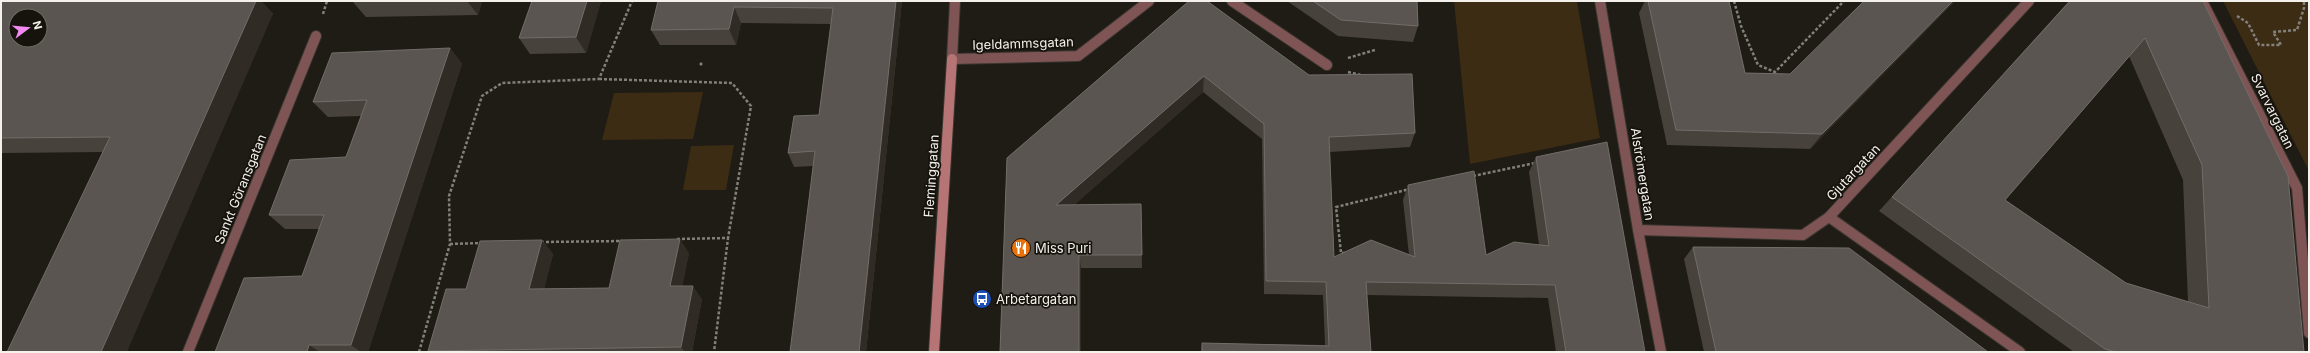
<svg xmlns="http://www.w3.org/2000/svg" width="2310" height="353" viewBox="0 0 2310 353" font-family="Inter,sans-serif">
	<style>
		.green { fill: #3c2c14 }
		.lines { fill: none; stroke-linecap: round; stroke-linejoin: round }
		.lane-casing { stroke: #39352f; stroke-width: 12 }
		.street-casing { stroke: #39352f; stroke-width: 12 }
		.secondary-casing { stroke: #39352f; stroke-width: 12 }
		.path { stroke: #83807b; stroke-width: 2.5; stroke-dasharray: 3 2; stroke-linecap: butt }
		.lane { stroke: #7e5554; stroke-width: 10 }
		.street { stroke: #7e5554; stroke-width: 10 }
		.secondary { stroke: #b67574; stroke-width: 10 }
		.wall { fill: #48423d; fill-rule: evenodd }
		.shaded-wall { fill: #302b25 }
		.building { fill: #5a5550; stroke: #726d69; fill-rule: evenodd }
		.labels { text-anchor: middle; stroke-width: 3.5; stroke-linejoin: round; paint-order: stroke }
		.street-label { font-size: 13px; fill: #f4f1ed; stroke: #16120c }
		.poi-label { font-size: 13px; fill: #f4f1ed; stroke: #16120c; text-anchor: start }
	</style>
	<rect width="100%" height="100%" fill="#1f1b15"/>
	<path class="green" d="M 1454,1 L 1577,1 L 1600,138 L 1470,164 Z
		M 2223,1 L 2309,1 L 2309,171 Z
		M 703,92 L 693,139 L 602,140 L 614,93 Z
		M 734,145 L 726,190 L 683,190 L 691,146 Z"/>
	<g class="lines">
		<g class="lane-casing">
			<path id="lane" d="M 1232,1 L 1327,65
				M 1829,217 L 2020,352"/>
		</g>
		<g class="street-casing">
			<path id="street" d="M 955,1 L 952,59 L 1078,56 L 1149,1
				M 1600,1 L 1638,230 L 1661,352
				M 2202,1 L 2297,188 L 2309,333
				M 1638,230 L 1803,235 L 1829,217 L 2029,1
				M 188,352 L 316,36"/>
		</g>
		<g class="secondary-casing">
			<path id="secondary" d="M 934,352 L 952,59"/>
		</g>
		<path class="path" d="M 1734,1 L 1741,26 L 1758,65 L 1775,72 L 1844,1
			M 323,14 L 327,1
			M 2237,16 L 2248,23 L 2259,45 L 2281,45 L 2273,32 L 2297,30 L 2304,8 L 2304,1
			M 1348,58 L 1375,50
			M 700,65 L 702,63
			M 1348,72 L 1361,75
			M 599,79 L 732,83 L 751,106 L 728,238
			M 1473,176 L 1535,163
			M 677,239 L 728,238 L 714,352
			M 541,242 L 622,241
			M 450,244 L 482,243
			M 1345,253 L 1341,253 L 1336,207 L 1410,189
			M 419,352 L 450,244 L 449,196 L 482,96 L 502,83 L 599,79 L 632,1"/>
		<use href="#lane" class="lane"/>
		<use href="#street" class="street"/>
		<use href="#secondary" class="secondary"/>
	</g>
	<path class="wall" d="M 1,1 L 261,1 L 273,14 L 103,152 L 1,153 Z
		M 352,1 L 482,1 L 478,15 L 366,17 Z
		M 532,1 L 601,1 L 586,53 L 530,54 L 519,38 Z
		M 658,1 L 902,1 L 866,352 L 790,352 L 813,166 L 794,167 L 788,153 L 819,115 L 831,24 L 741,23 L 736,45 L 660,45 L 651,30 Z
		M 1189,1 L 1309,75 L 1415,133 L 1410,147 L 1330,152 L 1334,257 L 1409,255 L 1403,200 L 1408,185 L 1486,255 L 1539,245 L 1529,172 L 1536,157 L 1645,352 L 1556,352 L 1548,298 L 1367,295 L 1371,352 L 1201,352 L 1202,343 L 1325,345 L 1323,295 L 1264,294 L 1262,139 L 1203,92 L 1074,205 L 1141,204 L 1142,268 L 1081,268 L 1081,352 L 1000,352 L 1007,158 Z
		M 1287,1 L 1417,1 L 1418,26 L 1413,42 L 1338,36 Z
		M 1645,1 L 1729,1 L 1745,73 L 1790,74 L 1955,1 L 1810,149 L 1667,145 L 1639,13 Z
		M 2069,1 L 2203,1 L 2304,352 L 2074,352 L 1879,211 ZM 2129,56 L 2183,180 L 2188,302 L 2126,283 L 2005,200 Z
		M 450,48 L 462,64 L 368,352 L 215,352 L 302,276 L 319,229 L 285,229 L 269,215 L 346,157 L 361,116 L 328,117 L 313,102 Z
		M 542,240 L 553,254 L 544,289 L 609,288 L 689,253 L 682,286 L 702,299 L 692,352 L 429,352 L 428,351 L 466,289 Z
		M 1693,247 L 1988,352 L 1704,352 L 1684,259 Z"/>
	<path class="shaded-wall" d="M 256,1 L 261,1 L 273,14 L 127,352 L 101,352 Z
		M 467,1 L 482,1 L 478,15 Z
		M 587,1 L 601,1 L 586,53 L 576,37 Z
		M 896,1 L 902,1 L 866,352 L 859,352 Z
		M 1953,1 L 1955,1 L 1810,149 L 1822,134 Z
		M 734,7 L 741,23 L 736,45 L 729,29 Z
		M 450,48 L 462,64 L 368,352 L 361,352 L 351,345 Z
		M 1204,76 L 1203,92 L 1058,219 L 1056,205 Z
		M 680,239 L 689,253 L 680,299 L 670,286 Z
		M 542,240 L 553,254 L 541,302 L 529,289 Z
		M 1079,255 L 1081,268 L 1081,352 L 1079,352 Z
		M 693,286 L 702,299 L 692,352 L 685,352 L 681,347 Z
		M 309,345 L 320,352 L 307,352 Z"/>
	<path class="building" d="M 1,1 L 256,1 L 101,352 L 7,352 L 110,137 L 1,138 ZM 16,16 L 40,16 L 40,40 L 16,40 Z
		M 532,1 L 587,1 L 576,37 L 519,38 Z
		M 658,1 L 896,1 L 859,352 L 790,352 L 815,151 L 788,153 L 794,116 L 819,115 L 833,8 L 734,7 L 729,29 L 651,30 Z
		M 1189,1 L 1207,1 L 1309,75 L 1412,74 L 1415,133 L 1329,137 L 1334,257 L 1371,240 L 1415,257 L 1408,185 L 1474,171 L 1486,255 L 1514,242 L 1549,246 L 1536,157 L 1607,142 L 1645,352 L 1566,352 L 1555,285 L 1366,282 L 1371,352 L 1202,352 L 1202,343 L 1329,346 L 1326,282 L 1266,281 L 1264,124 L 1204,76 L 1056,205 L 1141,204 L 1142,255 L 1079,255 L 1079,352 L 1000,352 L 1007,158 Z
		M 1313,1 L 1417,1 L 1418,26 L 1341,20 Z
		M 1648,1 L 1729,1 L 1745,73 L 1790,74 L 1864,1 L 1953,1 L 1822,134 L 1676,130 Z
		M 2070,1 L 2203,1 L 2288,176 L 2304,352 L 2116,352 L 2105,349 L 1892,197 ZM 2145,38 L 2202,165 L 2209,308 L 2126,283 L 2005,200 Z
		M 450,48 L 351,345 L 309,345 L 307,352 L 215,352 L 244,278 L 302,276 L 324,215 L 269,215 L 290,160 L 346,157 L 367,100 L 313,102 L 332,53 Z
		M 680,239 L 670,286 L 693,286 L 681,347 L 428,351 L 446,289 L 466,289 L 480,241 L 542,240 L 529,289 L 609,288 L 620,240 Z
		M 1693,247 L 1849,248 L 1988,352 L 1716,352 Z"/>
	<defs>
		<g id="restaurant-disc" transform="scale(1)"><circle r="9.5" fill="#e8710a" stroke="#16120c"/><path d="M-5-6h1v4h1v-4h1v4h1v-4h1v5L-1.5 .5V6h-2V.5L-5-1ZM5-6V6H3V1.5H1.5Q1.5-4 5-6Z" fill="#fff"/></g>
		<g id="bus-disc" transform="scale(1)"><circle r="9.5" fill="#1a4fb4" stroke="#16120c"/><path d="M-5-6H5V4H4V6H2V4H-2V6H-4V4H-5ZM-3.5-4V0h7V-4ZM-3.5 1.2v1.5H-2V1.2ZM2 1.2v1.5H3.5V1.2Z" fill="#fff"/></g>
	</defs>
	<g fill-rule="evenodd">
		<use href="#restaurant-disc" x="1021" y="248"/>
		<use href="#bus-disc" x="982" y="299"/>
	</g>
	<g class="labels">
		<g class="street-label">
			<text transform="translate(1023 43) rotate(-2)" y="5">Igeldammsgatan</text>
			<text transform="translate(2273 111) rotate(64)" y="5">Svarvargatan</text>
			<text transform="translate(1853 172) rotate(-47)" y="5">Gjutargatan</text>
			<text transform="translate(1643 174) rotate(81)" y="5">Alströmergatan</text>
			<text transform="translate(931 176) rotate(-86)" y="5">Fleminggatan</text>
			<text transform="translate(240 189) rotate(-68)" y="5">Sankt Göransgatan</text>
		</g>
		<g class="poi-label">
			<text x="1035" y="253">Miss Puri</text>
			<text x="996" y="304">Arbetargatan</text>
		</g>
	</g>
	<rect width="2310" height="353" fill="none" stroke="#f4f1ed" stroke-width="4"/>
	<g transform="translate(28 28) rotate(74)"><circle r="19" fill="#16120c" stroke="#6f6b66"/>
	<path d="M0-3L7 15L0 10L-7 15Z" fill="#f38af1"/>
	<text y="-6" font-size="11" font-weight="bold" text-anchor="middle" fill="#f4f1ed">N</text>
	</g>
</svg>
